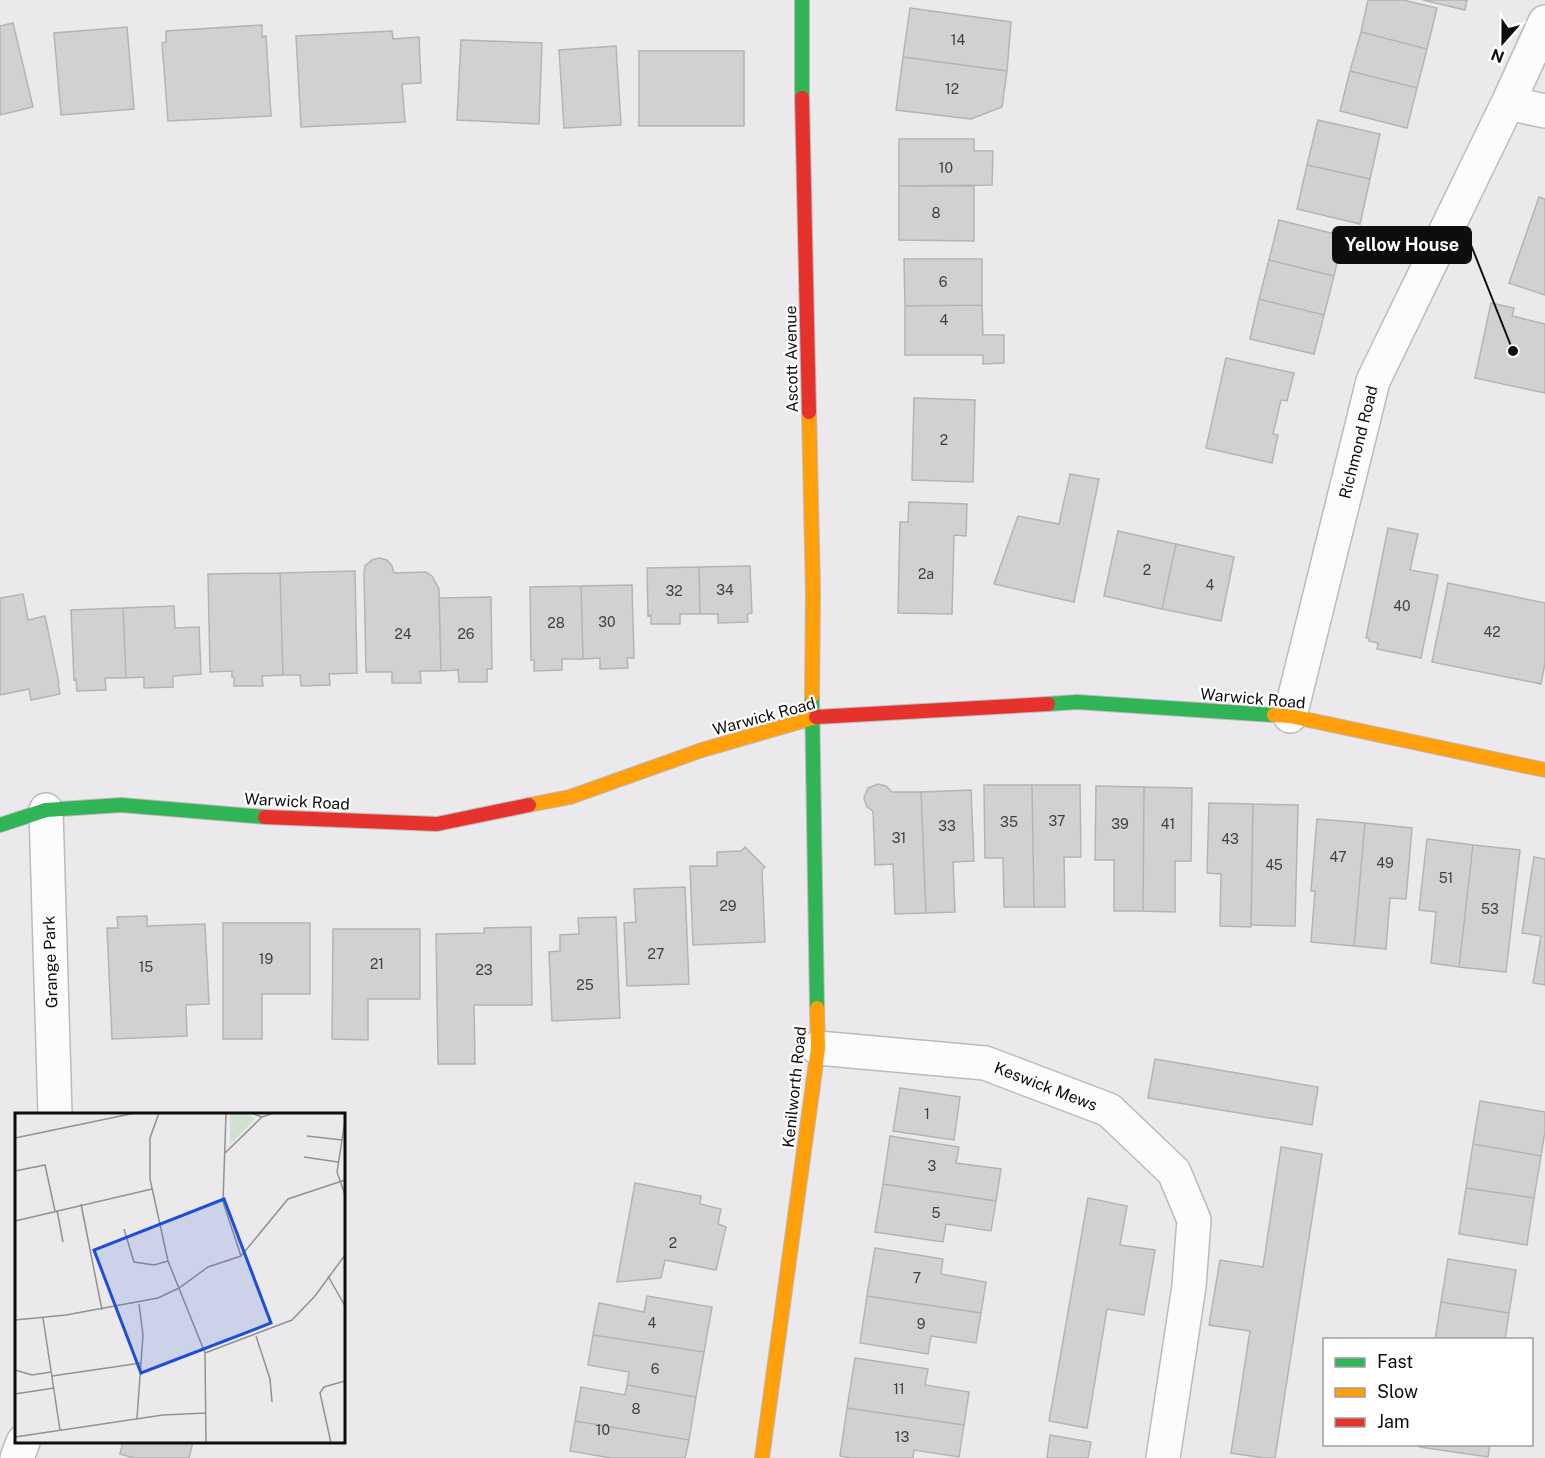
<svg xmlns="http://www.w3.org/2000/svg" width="1545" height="1458" viewBox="0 0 1545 1458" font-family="'Public Sans',sans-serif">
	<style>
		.building { fill: #d2d0d0; stroke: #b5b4b4; stroke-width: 1.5 }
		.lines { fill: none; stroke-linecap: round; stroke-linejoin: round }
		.street-casing { stroke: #bcbabc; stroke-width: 36 }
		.fast-casing { stroke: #bcbabc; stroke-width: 16 }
		.slow-casing { stroke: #bcbabc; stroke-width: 16 }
		.jam-casing { stroke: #bcbabc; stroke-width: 16 }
		.street { stroke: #fcfcfc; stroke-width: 33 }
		.fast { stroke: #30b455; stroke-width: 14 }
		.slow { stroke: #ff9f0a; stroke-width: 14 }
		.jam { stroke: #e5322d; stroke-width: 14 }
		.labels { text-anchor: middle; stroke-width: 4.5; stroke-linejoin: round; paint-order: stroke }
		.number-label { font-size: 14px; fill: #403f40 }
		.street-label { font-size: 16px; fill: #0e0d0e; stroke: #fff }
		.inset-road { fill: none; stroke: #939193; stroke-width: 1.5 }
		.view { fill: #1d4ed8; fill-opacity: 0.15; stroke: #1d4ed8; stroke-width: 3 }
		.inset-edge { fill: none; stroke: #0e0d0e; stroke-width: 3 }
		.leader { fill: none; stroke: #0e0d0e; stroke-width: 2 }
		.callout-dot { fill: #0e0d0e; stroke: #fff; stroke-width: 2 }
		.callout { fill: #0e0d0e; stroke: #0e0d0e; stroke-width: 2 }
		.callout-label { font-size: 18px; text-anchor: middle; font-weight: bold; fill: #fff }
	</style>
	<rect width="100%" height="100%" fill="#ebe9eb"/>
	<path class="building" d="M 1368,0 L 1403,0 L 1437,8 L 1427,49 L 1361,32 Z
		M 1423,0 L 1467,0 L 1465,10 Z
		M 910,8 L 1011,22 L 1007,71 L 903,57 Z
		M 13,23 L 33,107 L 0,115 L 0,26 Z
		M 262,25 L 262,37 L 266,36 L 271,116 L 168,121 L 162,43 L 166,42 L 166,31 Z
		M 127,27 L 134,109 L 61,115 L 54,33 Z
		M 392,31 L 393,39 L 419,37 L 421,83 L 402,84 L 405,122 L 301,127 L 296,36 Z
		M 1361,32 L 1427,49 L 1417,88 L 1350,71 Z
		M 461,40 L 542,43 L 539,124 L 457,120 Z
		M 616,46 L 621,125 L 564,128 L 559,50 Z
		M 639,51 L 744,51 L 744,126 L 639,126 Z
		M 903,57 L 1007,71 L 1002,107 L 971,119 L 896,110 Z
		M 1350,71 L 1417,88 L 1407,128 L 1340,111 Z
		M 1318,120 L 1380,134 L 1370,179 L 1307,165 Z
		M 899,139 L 974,139 L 974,151 L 993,151 L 992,185 L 899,186 Z
		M 1307,165 L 1370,179 L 1360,224 L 1297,209 Z
		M 899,186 L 974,186 L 974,241 L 899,240 Z
		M 1539,197 L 1545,199 L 1545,295 L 1509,283 Z
		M 1279,220 L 1343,236 L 1334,276 L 1269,260 Z
		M 904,259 L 982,259 L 982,305 L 905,306 Z
		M 1269,260 L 1334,276 L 1324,315 L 1259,299 Z
		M 1259,299 L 1324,315 L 1314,354 L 1250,339 Z
		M 1491,303 L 1514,308 L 1512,316 L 1545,324 L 1545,393 L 1475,378 Z
		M 982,305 L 983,335 L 1004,335 L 1004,363 L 983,364 L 983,355 L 905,355 L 905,306 Z
		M 1226,358 L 1294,373 L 1287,401 L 1281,400 L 1273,434 L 1278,435 L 1272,463 L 1206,448 Z
		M 914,398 L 975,400 L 973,482 L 912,480 Z
		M 1070,474 L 1099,479 L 1074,602 L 994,584 L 1018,516 L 1059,524 Z
		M 909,502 L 967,504 L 966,536 L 954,535 L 952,614 L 898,613 L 900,522 L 908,522 Z
		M 1388,528 L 1418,534 L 1410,570 L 1438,575 L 1421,658 L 1377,649 L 1378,643 L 1369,641 L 1369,638 L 1366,638 Z
		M 1118,531 L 1176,544 L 1162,609 L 1104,596 Z
		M 1176,544 L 1234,557 L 1221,621 L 1162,609 Z
		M 379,558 L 387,560 L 392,566 L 394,573 L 426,572 L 432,576 L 439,589 L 441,671 L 420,671 L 421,683 L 392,683 L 392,672 L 366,672 L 364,573 L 365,566 L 372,560 Z
		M 750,566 L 752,613 L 747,614 L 748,622 L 718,623 L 718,614 L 700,614 L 699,567 Z
		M 699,567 L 700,614 L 680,614 L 680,624 L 651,624 L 651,615 L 648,616 L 647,568 Z
		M 355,571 L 357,673 L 329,674 L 330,685 L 301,686 L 300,675 L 283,675 L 280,573 Z
		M 280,573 L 283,675 L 262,676 L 263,686 L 234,686 L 234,677 L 232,677 L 232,671 L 210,672 L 208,574 Z
		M 1448,583 L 1545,603 L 1545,663 L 1541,684 L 1432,662 Z
		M 632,585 L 634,658 L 627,658 L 628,668 L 600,669 L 600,658 L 583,659 L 581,586 Z
		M 581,586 L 583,659 L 562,659 L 562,670 L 534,671 L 534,660 L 531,660 L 530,587 Z
		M 23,594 L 28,620 L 45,616 L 59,683 L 58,684 L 60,694 L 31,700 L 29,689 L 0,695 L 0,598 Z
		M 491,597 L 492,669 L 487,669 L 487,682 L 459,682 L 458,670 L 441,671 L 439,598 Z
		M 174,606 L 175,628 L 199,627 L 201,674 L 173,676 L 173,687 L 144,688 L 144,677 L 126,678 L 123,608 Z
		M 123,608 L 126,678 L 105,678 L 106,690 L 77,691 L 76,679 L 74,680 L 71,610 Z
		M 878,784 L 886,786 L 892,792 L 921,792 L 926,913 L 895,914 L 893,864 L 875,865 L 873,811 L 867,807 L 864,798 L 868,788 Z
		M 984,785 L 1032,785 L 1034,907 L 1004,907 L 1003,858 L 985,858 Z
		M 1032,785 L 1080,785 L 1081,857 L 1064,857 L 1065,907 L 1034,907 Z
		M 1096,786 L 1144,787 L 1143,911 L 1114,911 L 1114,860 L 1095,860 Z
		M 1144,787 L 1192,788 L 1191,861 L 1175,861 L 1175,912 L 1143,911 Z
		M 971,790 L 974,861 L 953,862 L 955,912 L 926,913 L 921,792 Z
		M 1209,803 L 1253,804 L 1251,927 L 1220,926 L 1221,874 L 1207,873 Z
		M 1253,804 L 1298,805 L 1295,926 L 1251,925 Z
		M 1317,819 L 1365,823 L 1354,946 L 1311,942 L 1315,891 L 1311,891 Z
		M 1365,823 L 1412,828 L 1406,899 L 1390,898 L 1386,949 L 1354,946 Z
		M 1427,839 L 1473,845 L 1459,967 L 1431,963 L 1436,912 L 1419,910 Z
		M 1473,845 L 1520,850 L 1506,972 L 1459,967 Z
		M 745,847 L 765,867 L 762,870 L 765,942 L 693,945 L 690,866 L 717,866 L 717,852 L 741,851 Z
		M 1534,857 L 1545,859 L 1545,985 L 1533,983 L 1541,936 L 1522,933 Z
		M 685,887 L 689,984 L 627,986 L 624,923 L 636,922 L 634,889 Z
		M 147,916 L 147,926 L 205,924 L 209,1004 L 186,1005 L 187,1036 L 112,1039 L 107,928 L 118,928 L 117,917 Z
		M 616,917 L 620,1018 L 552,1021 L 549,952 L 560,951 L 560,935 L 579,934 L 578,918 Z
		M 223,923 L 310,923 L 310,994 L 262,994 L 262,1039 L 223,1039 Z
		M 531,927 L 532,1005 L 474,1005 L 475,1064 L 438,1064 L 436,934 L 484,933 L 484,928 Z
		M 333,929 L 420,929 L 420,999 L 368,999 L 368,1040 L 332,1039 Z
		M 1155,1059 L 1318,1087 L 1312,1125 L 1148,1098 Z
		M 900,1088 L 960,1097 L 954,1140 L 893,1131 Z
		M 1480,1101 L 1545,1112 L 1545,1131 L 1541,1156 L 1473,1144 Z
		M 890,1136 L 959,1147 L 956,1163 L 1001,1169 L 996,1201 L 883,1184 Z
		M 1473,1144 L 1541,1156 L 1534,1198 L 1466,1188 Z
		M 1281,1147 L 1322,1154 L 1275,1458 L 1264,1458 L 1231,1453 L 1250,1331 L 1209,1325 L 1220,1260 L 1263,1267 Z
		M 635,1183 L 701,1196 L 700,1204 L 721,1209 L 718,1224 L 726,1227 L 716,1270 L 665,1260 L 661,1278 L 617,1282 Z
		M 883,1184 L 996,1201 L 991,1231 L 946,1224 L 943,1242 L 875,1232 Z
		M 1466,1188 L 1534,1198 L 1527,1245 L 1459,1234 Z
		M 1088,1198 L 1127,1206 L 1120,1245 L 1155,1250 L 1144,1315 L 1107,1309 L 1087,1428 L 1049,1421 Z
		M 875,1248 L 943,1259 L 941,1274 L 986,1282 L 981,1313 L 867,1296 Z
		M 1448,1259 L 1516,1270 L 1509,1313 L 1441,1302 Z
		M 647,1296 L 712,1307 L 704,1352 L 593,1335 L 599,1303 L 644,1312 Z
		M 867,1296 L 981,1313 L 976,1343 L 931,1336 L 928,1354 L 860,1343 Z
		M 1441,1302 L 1509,1313 L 1505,1340 L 1435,1340 Z
		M 593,1335 L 704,1352 L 696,1397 L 627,1385 L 629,1372 L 588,1365 Z
		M 855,1358 L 928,1369 L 925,1385 L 969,1392 L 964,1425 L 847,1408 Z
		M 627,1385 L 696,1397 L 689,1440 L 575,1421 L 581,1387 L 625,1395 Z
		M 847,1408 L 964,1425 L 959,1457 L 914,1450 L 913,1458 L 850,1458 L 840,1456 Z
		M 575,1421 L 689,1440 L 685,1458 L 611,1458 L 570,1451 Z
		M 1050,1435 L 1091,1442 L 1088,1458 L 1047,1458 Z
		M 123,1442 L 193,1442 L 189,1458 L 134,1458 L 120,1454 Z
		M 1420,1444 L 1490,1444 L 1488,1457 L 1420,1447 Z"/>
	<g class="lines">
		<g class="street-casing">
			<path id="street" d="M 1508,103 L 1545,111
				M 1290,716 L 1373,381 L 1508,103 L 1545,22
				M 46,810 L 55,1114
				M 818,1048 L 985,1063 L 1109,1110 L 1174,1172 L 1194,1220 L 1189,1286 L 1163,1458
				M 17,1458 L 23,1442"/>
		</g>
		<g class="fast-casing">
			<path id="fast" d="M 802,98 L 802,0
				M 812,696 L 817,1008
				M 1048,704 L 1077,702 L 1274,715
				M 0,825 L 46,810 L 121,805 L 265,817"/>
		</g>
		<g class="slow-casing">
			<path id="slow" d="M 809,412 L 813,592 L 812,696
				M 1274,715 L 1290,716 L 1545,770
				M 529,805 L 570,797 L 702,750 L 816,717
				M 762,1458 L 818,1048 L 817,1008"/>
		</g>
		<g class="jam-casing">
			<path id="jam" d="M 802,98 L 809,412
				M 816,717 L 1048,704
				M 265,817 L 437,824 L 529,805"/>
		</g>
		<use href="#street" class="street"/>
		<use href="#fast" class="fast"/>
		<use href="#slow" class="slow"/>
		<use href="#jam" class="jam"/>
	</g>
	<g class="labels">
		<g class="number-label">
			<text x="958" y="45">14</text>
			<text x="952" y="94">12</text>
			<text x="946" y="173">10</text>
			<text x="936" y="218">8</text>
			<text x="943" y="287">6</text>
			<text x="944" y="325">4</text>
			<text x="944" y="445">2</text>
			<text x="1147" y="575">2</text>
			<text x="926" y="579">2a</text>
			<text x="1210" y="590">4</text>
			<text x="725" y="595">34</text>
			<text x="674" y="596">32</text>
			<text x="1402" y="611">40</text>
			<text x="607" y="627">30</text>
			<text x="556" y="628">28</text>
			<text x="1492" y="637">42</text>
			<text x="403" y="639">24</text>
			<text x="466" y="639">26</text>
			<text x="1057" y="826">37</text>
			<text x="1009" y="827">35</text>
			<text x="1120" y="829">39</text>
			<text x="1168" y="829">41</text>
			<text x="947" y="831">33</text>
			<text x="899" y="843">31</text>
			<text x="1230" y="844">43</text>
			<text x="1338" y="862">47</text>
			<text x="1385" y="868">49</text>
			<text x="1274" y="870">45</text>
			<text x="1446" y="883">51</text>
			<text x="728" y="911">29</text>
			<text x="1490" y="914">53</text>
			<text x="656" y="959">27</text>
			<text x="266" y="964">19</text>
			<text x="377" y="969">21</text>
			<text x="146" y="972">15</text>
			<text x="484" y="975">23</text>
			<text x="585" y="990">25</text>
			<text x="927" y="1119">1</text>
			<text x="932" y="1171">3</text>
			<text x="936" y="1218">5</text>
			<text x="673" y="1248">2</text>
			<text x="917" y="1283">7</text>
			<text x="652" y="1328">4</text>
			<text x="921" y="1329">9</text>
			<text x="655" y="1374">6</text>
			<text x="899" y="1394">11</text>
			<text x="636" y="1414">8</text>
			<text x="603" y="1435">10</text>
			<text x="902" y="1442">13</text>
		</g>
		<g class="street-label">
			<text transform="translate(791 359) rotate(-91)" y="6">Ascott Avenue</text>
			<text transform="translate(1358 442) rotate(-76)" y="6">Richmond Road</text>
			<text transform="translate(1253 698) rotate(5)" y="6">Warwick Road</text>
			<text transform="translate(764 716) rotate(-15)" y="6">Warwick Road</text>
			<text transform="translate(297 801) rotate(3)" y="6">Warwick Road</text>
			<text transform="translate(50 962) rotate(-92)" y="6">Grange Park</text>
			<text transform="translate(1046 1086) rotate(21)" y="6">Keswick Mews</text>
			<text transform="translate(794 1087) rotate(-84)" y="6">Kenilworth Road</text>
		</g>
	</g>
	<g transform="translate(15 1113)">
		<rect width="330" height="330" fill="#ebe9eb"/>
		<path d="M 215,0 L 232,0 L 240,6 L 215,31 Z" fill="#d0e1d2"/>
		<path class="inset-road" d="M 144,0 L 135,25 L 135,66 L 153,148 L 190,240 L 191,330M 211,0 L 208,89 L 226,143M 236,0 L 247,4 L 259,0M 330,8 L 322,59 L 330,82M 292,23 L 327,27M 0,25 L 120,0M 210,40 L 247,4M 289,44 L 323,49M 0,58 L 30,52 L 40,98M 66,91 L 87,197M 42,97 L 48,129M 0,108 L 137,76M 109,116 L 119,149 L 139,152 L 153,148M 313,163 L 330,193M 28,205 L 45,317M 0,207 L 51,202 L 143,185 L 164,175 L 193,154 L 226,143 L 273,86 L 330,67M 241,223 L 255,266 L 257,289M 190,240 L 277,207 L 300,183 L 330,142M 0,257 L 17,262 L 36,259M 37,263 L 126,250M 0,281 L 39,275M 122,305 L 128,222 L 124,191M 0,324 L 148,302 L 191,300M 316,330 L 305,280 L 309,274 L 330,268"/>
		<path class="view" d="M 209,86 L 256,210 L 126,260 L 79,137 Z"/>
		<rect width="330" height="330" class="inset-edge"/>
	</g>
	<path class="leader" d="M1513 351L1471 245"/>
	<circle class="callout-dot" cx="1513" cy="351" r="6"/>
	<rect class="callout" x="1333" y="227" width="138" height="36" rx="6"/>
	<g class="callout-label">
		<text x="1402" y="251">Yellow House</text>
	</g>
	<rect x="1323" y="1338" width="210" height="108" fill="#ffffff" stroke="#9f9e9f" stroke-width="1.5"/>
	<rect x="1335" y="1358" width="30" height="9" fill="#30b455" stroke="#9f9e9f" stroke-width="1.5"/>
	<text x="1377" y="1368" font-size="18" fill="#0e0d0e">Fast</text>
	<rect x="1335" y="1388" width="30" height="9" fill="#ff9f0a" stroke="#9f9e9f" stroke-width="1.5"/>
	<text x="1377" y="1398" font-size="18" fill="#0e0d0e">Slow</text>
	<rect x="1335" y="1418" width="30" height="9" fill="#e5322d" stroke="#9f9e9f" stroke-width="1.5"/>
	<text x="1377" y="1428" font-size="18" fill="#0e0d0e">Jam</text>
	<g transform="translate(1503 42) rotate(201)" stroke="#ffffff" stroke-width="4.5" paint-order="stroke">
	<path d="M0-4.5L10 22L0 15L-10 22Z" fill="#0e0d0e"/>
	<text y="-9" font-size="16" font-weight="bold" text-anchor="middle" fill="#0e0d0e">N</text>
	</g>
</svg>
